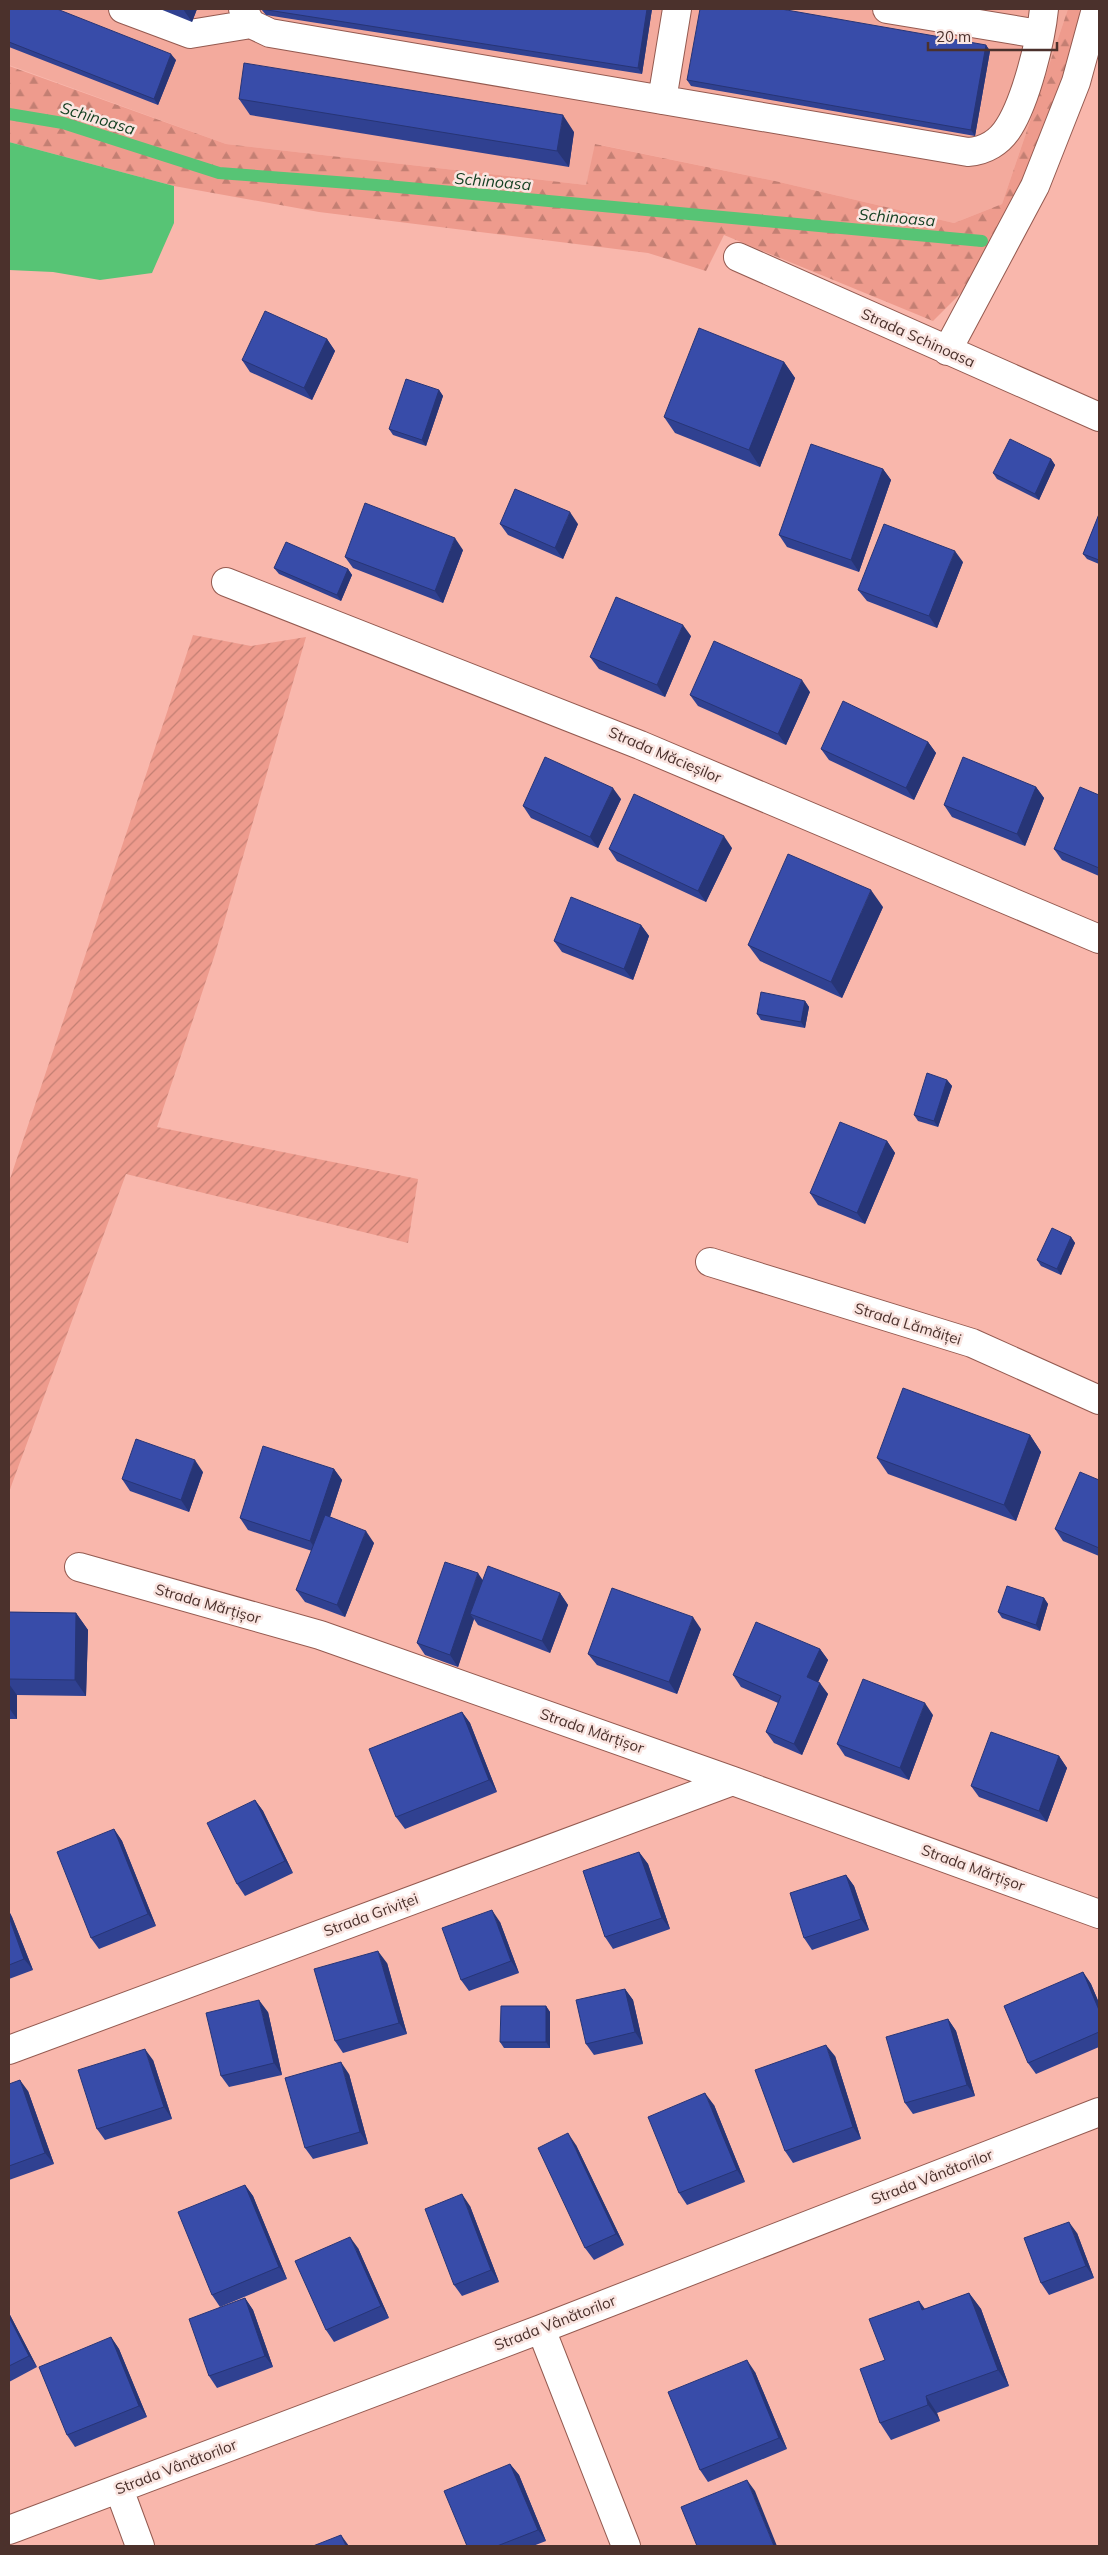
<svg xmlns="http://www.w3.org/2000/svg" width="1108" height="2555" viewBox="0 0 1108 2555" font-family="Mulish,sans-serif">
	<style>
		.built { fill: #f3aa9d }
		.forest { fill: url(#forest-firs) }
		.garden { fill: url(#garden-furrows) }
		.water { fill: #57c475 }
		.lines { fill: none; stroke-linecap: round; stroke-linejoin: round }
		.stream { stroke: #57c475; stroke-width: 12 }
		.minor-casing { stroke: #945a50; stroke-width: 30 }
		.minor { stroke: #fff; stroke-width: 28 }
		.wall { fill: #304191 }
		.shaded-wall { fill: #273576 }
		.building { fill: #384ca9; stroke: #273576 }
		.labels { text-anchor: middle; stroke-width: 5; stroke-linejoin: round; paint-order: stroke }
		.street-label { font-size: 15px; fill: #4b312c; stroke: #fae5e1 }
		.water-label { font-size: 16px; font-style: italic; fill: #123e20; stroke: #fae5e1 }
	</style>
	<defs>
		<pattern id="forest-firs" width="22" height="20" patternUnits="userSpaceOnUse" patternTransform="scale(1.25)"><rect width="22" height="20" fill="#ee9b8d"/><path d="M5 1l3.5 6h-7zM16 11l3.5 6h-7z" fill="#c37f73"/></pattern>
		<pattern id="garden-furrows" width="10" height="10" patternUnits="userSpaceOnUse" patternTransform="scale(1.25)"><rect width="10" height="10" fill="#ee9b8d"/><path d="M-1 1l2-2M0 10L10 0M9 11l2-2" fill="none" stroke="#c37f73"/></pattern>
	</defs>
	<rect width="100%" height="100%" fill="#f9b7ac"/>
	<path class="built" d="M 9,9 L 1068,9 L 1002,204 L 954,223 L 775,181 L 596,144 L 586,185 L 226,144 L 9,65 Z"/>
	<path class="forest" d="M 1068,9 L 1080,9 L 1079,24 L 1036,163 L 968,286 L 933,321 L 724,235 L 706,271 L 648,253 L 319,212 L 174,186 L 9,142 L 9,66 L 226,144 L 586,185 L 595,144 L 775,181 L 954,223 L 1002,204 Z"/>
	<path class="garden" d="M 193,635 L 251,646 L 306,637 L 215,954 L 157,1127 L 418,1179 L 408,1243 L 126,1174 L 9,1492 L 9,1182 Z"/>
	<path class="water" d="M 9,142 L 174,186 L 174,223 L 152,273 L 100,280 L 53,272 L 9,270 Z"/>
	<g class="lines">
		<path class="stream" d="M 9,114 L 63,123 L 219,173 L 376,185 L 982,241"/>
		<g class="minor-casing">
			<path id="minor" d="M 123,9 L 190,34 L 251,24
				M 243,9 L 251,24 L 270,33 L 968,152 C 985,151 1000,142 1009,127 C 1026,100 1041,40 1044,9
				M 887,9 L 1039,34
				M 662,100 L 677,9
				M 738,257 L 1099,417
				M 947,351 L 1035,186 L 1076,82 L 1096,9
				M 226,582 L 640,745 L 1099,939
				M 710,1262 L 972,1343 L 1099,1400
				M 79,1567 L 320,1635 L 733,1781 L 1099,1914
				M 9,2050 L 733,1781
				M 541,2329 L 626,2546
				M 119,2489 L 140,2546
				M 9,2530 L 541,2329 L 1099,2112"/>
		</g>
		<use href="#minor" class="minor"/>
	</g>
	<path class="wall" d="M 9,9 L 176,60 L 158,105 L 9,47 Z
		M 160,9 L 197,9 L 192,22 Z
		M 261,9 L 652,9 L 642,74 L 266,15 Z
		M 986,45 L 990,51 L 975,136 L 691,86 L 687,80 Z
		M 239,99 L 574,132 L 569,167 L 250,115 Z
		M 327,339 L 335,351 L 312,400 L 250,372 L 242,360 Z
		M 784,362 L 795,378 L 760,467 L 675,433 L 664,417 Z
		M 439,390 L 443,396 L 426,446 L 393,435 L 389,429 Z
		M 1051,459 L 1055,465 L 1039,500 L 997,479 L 993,473 Z
		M 883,469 L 891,480 L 859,572 L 787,547 L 779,535 Z
		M 1099,514 L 1099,564 L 1087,559 L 1083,554 Z
		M 500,524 L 578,524 L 563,559 L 508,535 Z
		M 463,550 L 443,603 L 353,568 L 345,557 Z
		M 963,562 L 937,628 L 867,601 L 858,590 Z
		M 274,568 L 348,569 L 352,575 L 341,601 L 279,574 Z
		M 691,636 L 665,697 L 599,669 L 590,657 Z
		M 810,692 L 786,745 L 698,706 L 690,695 Z
		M 928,742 L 936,753 L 914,800 L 829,760 L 821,749 Z
		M 1036,787 L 1044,798 L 1025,846 L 952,817 L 944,805 Z
		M 1099,795 L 1099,876 L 1062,860 L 1054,849 Z
		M 621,799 L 598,848 L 531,818 L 523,806 Z
		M 732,848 L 706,902 L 617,861 L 609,849 Z
		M 883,907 L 842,998 L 760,961 L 748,945 Z
		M 641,925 L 649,936 L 633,980 L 562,952 L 554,941 Z
		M 805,1001 L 809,1007 L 805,1028 L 761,1020 L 757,1014 Z
		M 947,1080 L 952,1086 L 938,1127 L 918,1121 L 914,1115 Z
		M 887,1141 L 895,1153 L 865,1224 L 818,1205 L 810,1193 Z
		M 1071,1237 L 1075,1243 L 1061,1275 L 1041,1266 L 1037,1260 Z
		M 1030,1435 L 1041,1452 L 1016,1521 L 888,1474 L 877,1458 Z
		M 334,1469 L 342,1480 L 330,1517 L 374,1543 L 345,1617 L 305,1602 L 296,1590 L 312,1551 L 248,1530 L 240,1518 Z
		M 203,1472 L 189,1512 L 130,1491 L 122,1479 Z
		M 1099,1480 L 1099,1556 L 1063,1541 L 1055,1529 Z
		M 482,1580 L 560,1593 L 568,1605 L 550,1653 L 478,1625 L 474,1619 L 458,1667 L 425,1655 L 417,1643 Z
		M 1044,1598 L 1048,1604 L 1040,1631 L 1002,1618 L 998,1612 Z
		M 9,1612 L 76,1613 L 88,1630 L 86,1696 L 17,1695 L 17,1719 L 9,1719 Z
		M 701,1629 L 677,1694 L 597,1665 L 588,1654 Z
		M 820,1649 L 828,1660 L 818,1682 L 828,1694 L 802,1755 L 774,1743 L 766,1732 L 778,1703 L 741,1687 L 733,1675 Z
		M 462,1712 L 470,1723 L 497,1792 L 405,1829 L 396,1817 Z
		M 933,1715 L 909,1780 L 845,1756 L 837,1744 Z
		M 1059,1756 L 1067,1768 L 1047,1822 L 979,1797 L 971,1786 Z
		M 255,1800 L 263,1811 L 293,1873 L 245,1896 L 237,1884 Z
		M 114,1829 L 122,1841 L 156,1926 L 99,1949 L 91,1938 Z
		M 639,1852 L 648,1864 L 670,1929 L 613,1949 L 605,1937 Z
		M 846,1875 L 854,1886 L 869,1930 L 812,1950 L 804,1938 Z
		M 9,1911 L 12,1917 L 33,1970 L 9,1979 Z
		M 500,1922 L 519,1973 L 469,1991 L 461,1980 Z
		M 387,1963 L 407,2034 L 343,2053 L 335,2041 Z
		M 1083,1972 L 1091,1984 L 1099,2003 L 1099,2047 L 1036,2074 L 1028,2063 Z
		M 625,1989 L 633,2000 L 643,2044 L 594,2055 L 586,2044 Z
		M 546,2006 L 550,2012 L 550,2048 L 504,2048 L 500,2042 Z
		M 268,2012 L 282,2075 L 229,2087 L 221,2076 Z
		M 948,2019 L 956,2031 L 975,2096 L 913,2114 L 905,2103 Z
		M 835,2056 L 861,2139 L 793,2163 L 785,2151 Z
		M 153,2060 L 172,2119 L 105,2140 L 97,2129 Z
		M 349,2074 L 368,2144 L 313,2159 L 305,2148 Z
		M 9,2084 L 28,2091 L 54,2164 L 9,2180 Z
		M 714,2105 L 745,2182 L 687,2205 L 679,2193 Z
		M 576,2145 L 624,2245 L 594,2260 L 585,2248 Z
		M 245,2185 L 253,2196 L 287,2279 L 220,2307 L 212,2295 Z
		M 470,2206 L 499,2282 L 462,2296 L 454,2285 Z
		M 1077,2233 L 1094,2278 L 1049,2295 L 1041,2283 Z
		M 358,2248 L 389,2318 L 334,2342 L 326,2330 Z
		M 969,2293 L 981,2309 L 1009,2386 L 937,2413 L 940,2421 L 891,2440 L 880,2423 L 885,2360 L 919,2301 L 925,2309 Z
		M 245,2298 L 253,2310 L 273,2367 L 217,2388 L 209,2376 Z
		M 9,2313 L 37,2367 L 9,2382 Z
		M 111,2337 L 119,2349 L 147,2417 L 75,2447 L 67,2435 Z
		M 755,2372 L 787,2449 L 708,2482 L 700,2470 Z
		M 510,2464 L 519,2475 L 546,2541 L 533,2546 L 467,2546 Z"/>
	<path class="shaded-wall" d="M 183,9 L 197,9 L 192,22 Z
		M 647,9 L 652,9 L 642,74 L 638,68 Z
		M 986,45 L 990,51 L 975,136 L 971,130 Z
		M 171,54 L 176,60 L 158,105 L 154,99 Z
		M 563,115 L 574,132 L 569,167 L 557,151 Z
		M 327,339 L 335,351 L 312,400 L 304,388 Z
		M 784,362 L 795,378 L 760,467 L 749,450 Z
		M 439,390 L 443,396 L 426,446 L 422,440 Z
		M 1051,459 L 1055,465 L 1039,500 L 1035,494 Z
		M 883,469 L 891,480 L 859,572 L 851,560 Z
		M 570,512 L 578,524 L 563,559 L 555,548 Z
		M 455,538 L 463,550 L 443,603 L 435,591 Z
		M 955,551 L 963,562 L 937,628 L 929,616 Z
		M 348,569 L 352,575 L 341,601 L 337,595 Z
		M 683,625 L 691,636 L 665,697 L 657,685 Z
		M 802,680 L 810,692 L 786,745 L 778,734 Z
		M 928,742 L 936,753 L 914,800 L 906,788 Z
		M 1036,787 L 1044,798 L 1025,846 L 1017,834 Z
		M 613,788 L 621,799 L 598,848 L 590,837 Z
		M 724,836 L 732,848 L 706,902 L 698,891 Z
		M 871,890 L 883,907 L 842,998 L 831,982 Z
		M 641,925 L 649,936 L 633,980 L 624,969 Z
		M 805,1001 L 809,1007 L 805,1028 L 801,1022 Z
		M 947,1080 L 952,1086 L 938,1127 L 934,1121 Z
		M 887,1141 L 895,1153 L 865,1224 L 857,1213 Z
		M 1071,1237 L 1075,1243 L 1061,1275 L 1057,1269 Z
		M 1030,1435 L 1041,1452 L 1016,1521 L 1004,1505 Z
		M 195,1460 L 203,1472 L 189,1512 L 181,1500 Z
		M 334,1469 L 342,1480 L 318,1553 L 310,1541 Z
		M 366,1531 L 374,1543 L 345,1617 L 337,1605 Z
		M 478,1573 L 486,1585 L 470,1614 L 474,1619 L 458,1667 L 450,1655 Z
		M 560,1593 L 568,1605 L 550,1653 L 542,1641 Z
		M 1044,1598 L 1048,1604 L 1040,1631 L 1036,1625 Z
		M 76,1613 L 88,1630 L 86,1696 L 75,1680 Z
		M 693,1617 L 701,1629 L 677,1694 L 669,1682 Z
		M 820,1649 L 828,1660 L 815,1689 L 807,1677 Z
		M 820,1683 L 828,1694 L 802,1755 L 794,1744 Z
		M 9,1684 L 17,1695 L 17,1719 L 9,1708 Z
		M 925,1703 L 933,1715 L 909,1780 L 900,1768 Z
		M 462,1712 L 470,1723 L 497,1792 L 489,1780 Z
		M 1059,1756 L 1067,1768 L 1047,1822 L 1039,1811 Z
		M 255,1800 L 263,1811 L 293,1873 L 285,1861 Z
		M 114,1829 L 122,1841 L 156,1926 L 148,1914 Z
		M 639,1852 L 648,1864 L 670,1929 L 662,1918 Z
		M 846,1875 L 854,1886 L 869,1930 L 861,1919 Z
		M 492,1910 L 500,1922 L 519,1973 L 511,1961 Z
		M 9,1911 L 12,1917 L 33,1970 L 24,1959 L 9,1917 Z
		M 378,1951 L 387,1963 L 407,2034 L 399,2023 Z
		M 1083,1972 L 1091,1984 L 1099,2003 L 1099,2010 Z
		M 625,1989 L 633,2000 L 643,2044 L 635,2032 Z
		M 259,2000 L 268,2012 L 282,2075 L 274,2063 Z
		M 546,2006 L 550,2012 L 550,2048 L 546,2042 Z
		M 948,2019 L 956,2031 L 975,2096 L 967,2085 Z
		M 826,2045 L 835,2056 L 861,2139 L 853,2127 Z
		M 145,2049 L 153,2060 L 172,2119 L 164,2107 Z
		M 341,2062 L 349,2074 L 368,2144 L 360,2132 Z
		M 20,2080 L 28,2091 L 54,2164 L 45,2153 Z
		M 705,2093 L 714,2105 L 745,2182 L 737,2170 Z
		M 568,2133 L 576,2145 L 624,2245 L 616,2234 Z
		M 245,2185 L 253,2196 L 287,2279 L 279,2267 Z
		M 462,2194 L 470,2206 L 499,2282 L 491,2270 Z
		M 1069,2222 L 1077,2233 L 1094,2278 L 1086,2266 Z
		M 350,2237 L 358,2248 L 389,2318 L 381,2306 Z
		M 969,2293 L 981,2309 L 1009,2386 L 998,2370 Z
		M 245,2298 L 253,2310 L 273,2367 L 265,2356 Z
		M 919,2301 L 930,2317 L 922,2310 Z
		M 9,2313 L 37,2367 L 29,2356 L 9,2317 Z
		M 111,2337 L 119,2349 L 147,2417 L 139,2406 Z
		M 747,2360 L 755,2372 L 787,2449 L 779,2438 Z
		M 926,2396 L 937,2413 L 940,2421 L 928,2405 Z
		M 510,2464 L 519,2475 L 546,2541 L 538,2530 Z
		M 747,2480 L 755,2491 L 777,2546 L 774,2546 Z
		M 341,2535 L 349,2546 L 346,2546 Z"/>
	<path class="building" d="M 9,9 L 57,9 L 171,54 L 154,99 L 9,42 Z
		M 261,9 L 647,9 L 638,68 Z
		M 700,9 L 781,9 L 986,45 L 971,130 L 687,80 Z
		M 244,63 L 563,115 L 557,151 L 239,99 Z
		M 265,311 L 327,339 L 304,388 L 242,360 Z
		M 699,328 L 784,362 L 749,450 L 664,417 Z
		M 406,379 L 439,390 L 422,440 L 389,429 Z
		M 1010,439 L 1051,459 L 1035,494 L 993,473 Z
		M 811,444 L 883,469 L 851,560 L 779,535 Z
		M 515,489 L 570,512 L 555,548 L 500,524 Z
		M 365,503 L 455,538 L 435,591 L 345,557 Z
		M 1099,514 L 1099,560 L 1083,554 Z
		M 884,524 L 955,551 L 929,616 L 858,590 Z
		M 286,542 L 348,569 L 337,595 L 274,568 Z
		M 616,597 L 683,625 L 657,685 L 590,657 Z
		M 714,641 L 802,680 L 778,734 L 690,695 Z
		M 843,701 L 928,742 L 906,788 L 821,749 Z
		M 545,757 L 613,788 L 590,837 L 523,806 Z
		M 963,757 L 1036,787 L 1017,834 L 944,805 Z
		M 1080,787 L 1099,795 L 1099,868 L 1054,849 Z
		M 634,794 L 724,836 L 698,891 L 609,849 Z
		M 788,854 L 871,890 L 831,982 L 748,945 Z
		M 571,897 L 641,925 L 624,969 L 554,941 Z
		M 761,992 L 805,1001 L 801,1022 L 757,1014 Z
		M 927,1073 L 947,1080 L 934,1121 L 914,1115 Z
		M 840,1122 L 887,1141 L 857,1213 L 810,1193 Z
		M 1052,1228 L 1071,1237 L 1057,1269 L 1037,1260 Z
		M 903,1388 L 1030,1435 L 1004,1505 L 877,1458 Z
		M 136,1439 L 195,1460 L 181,1500 L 122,1479 Z
		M 263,1446 L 334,1469 L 310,1541 L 240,1518 Z
		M 1080,1472 L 1099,1480 L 1099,1548 L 1055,1529 Z
		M 325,1515 L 366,1531 L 337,1605 L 296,1590 Z
		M 445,1562 L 478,1573 L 450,1655 L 417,1643 Z
		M 488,1566 L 560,1593 L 542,1641 L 470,1614 Z
		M 1007,1586 L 1044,1598 L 1036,1625 L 998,1612 Z
		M 612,1588 L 693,1617 L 669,1682 L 588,1654 Z
		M 9,1612 L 76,1613 L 75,1680 L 9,1679 Z
		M 756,1622 L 820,1649 L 807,1677 L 820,1683 L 794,1744 L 766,1732 L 781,1696 L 733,1675 Z
		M 863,1679 L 925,1703 L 900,1768 L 837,1744 Z
		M 462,1712 L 489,1780 L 396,1817 L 369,1749 Z
		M 991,1732 L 1059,1756 L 1039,1811 L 971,1786 Z
		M 255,1800 L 285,1861 L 237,1884 L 207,1823 Z
		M 114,1829 L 148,1914 L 91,1938 L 57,1852 Z
		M 639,1852 L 662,1918 L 605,1937 L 583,1871 Z
		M 846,1875 L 861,1919 L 804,1938 L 790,1893 Z
		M 492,1910 L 511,1961 L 461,1980 L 442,1928 Z
		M 9,1917 L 24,1959 L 9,1965 Z
		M 378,1951 L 399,2023 L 335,2041 L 314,1969 Z
		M 1083,1972 L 1099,2010 L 1099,2032 L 1028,2063 L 1004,2006 Z
		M 625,1989 L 635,2032 L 586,2044 L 576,2000 Z
		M 259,2000 L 274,2063 L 221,2076 L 206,2013 Z
		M 501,2006 L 546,2006 L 546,2042 L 500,2042 Z
		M 948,2019 L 967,2085 L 905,2103 L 886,2037 Z
		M 826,2045 L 853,2127 L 785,2151 L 755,2070 Z
		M 145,2049 L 164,2107 L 97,2129 L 78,2070 Z
		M 341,2062 L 360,2132 L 305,2148 L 285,2078 Z
		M 20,2080 L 45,2153 L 9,2166 L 9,2084 Z
		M 705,2093 L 737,2170 L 679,2193 L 648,2117 Z
		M 568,2133 L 616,2234 L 585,2248 L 538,2148 Z
		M 245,2185 L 279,2267 L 212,2295 L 178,2212 Z
		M 462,2194 L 491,2270 L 454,2285 L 425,2209 Z
		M 1069,2222 L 1086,2266 L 1041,2283 L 1024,2238 Z
		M 350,2237 L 381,2306 L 326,2330 L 295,2261 Z
		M 969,2293 L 998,2370 L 926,2396 L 928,2405 L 880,2423 L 860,2369 L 885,2360 L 869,2319 L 919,2301 L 922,2310 Z
		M 245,2298 L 265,2356 L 209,2376 L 189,2319 Z
		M 9,2317 L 29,2356 L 9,2366 Z
		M 111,2337 L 139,2406 L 67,2435 L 39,2367 Z
		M 747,2360 L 779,2438 L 700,2470 L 668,2392 Z
		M 510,2464 L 538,2530 L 497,2546 L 467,2546 L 444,2491 Z
		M 747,2480 L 774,2546 L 697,2546 L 681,2507 Z
		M 341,2535 L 346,2546 L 313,2546 Z"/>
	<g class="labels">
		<g class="street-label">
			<text transform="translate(918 338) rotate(24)" y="5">Strada Schinoasa</text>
			<text transform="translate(665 755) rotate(23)" y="5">Strada Măcieșilor</text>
			<text transform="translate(908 1324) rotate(17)" y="5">Strada Lămăiței</text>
			<text transform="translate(208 1604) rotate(16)" y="5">Strada Mărțișor</text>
			<text transform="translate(592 1731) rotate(19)" y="5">Strada Mărțișor</text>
			<text transform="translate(973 1868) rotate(20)" y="5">Strada Mărțișor</text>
			<text transform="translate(371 1915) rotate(-20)" y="5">Strada Griviței</text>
			<text transform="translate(932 2177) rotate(-21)" y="5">Strada Vânătorilor</text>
			<text transform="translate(555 2323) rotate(-21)" y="5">Strada Vânătorilor</text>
			<text transform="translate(176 2467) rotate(-21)" y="5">Strada Vânătorilor</text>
		</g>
		<g class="water-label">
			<text transform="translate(98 118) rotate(17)" y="6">Schinoasa</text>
			<text transform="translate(493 181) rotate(5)" y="6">Schinoasa</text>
			<text transform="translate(897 217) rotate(5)" y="6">Schinoasa</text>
		</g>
	</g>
	<rect width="1108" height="2555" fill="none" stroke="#4b312c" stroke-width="20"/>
	<path d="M928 42v8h129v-8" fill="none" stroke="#4b312c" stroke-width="2.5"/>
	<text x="936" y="42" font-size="15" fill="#4b312c" stroke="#fae5e1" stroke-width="4" paint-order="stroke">20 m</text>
</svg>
